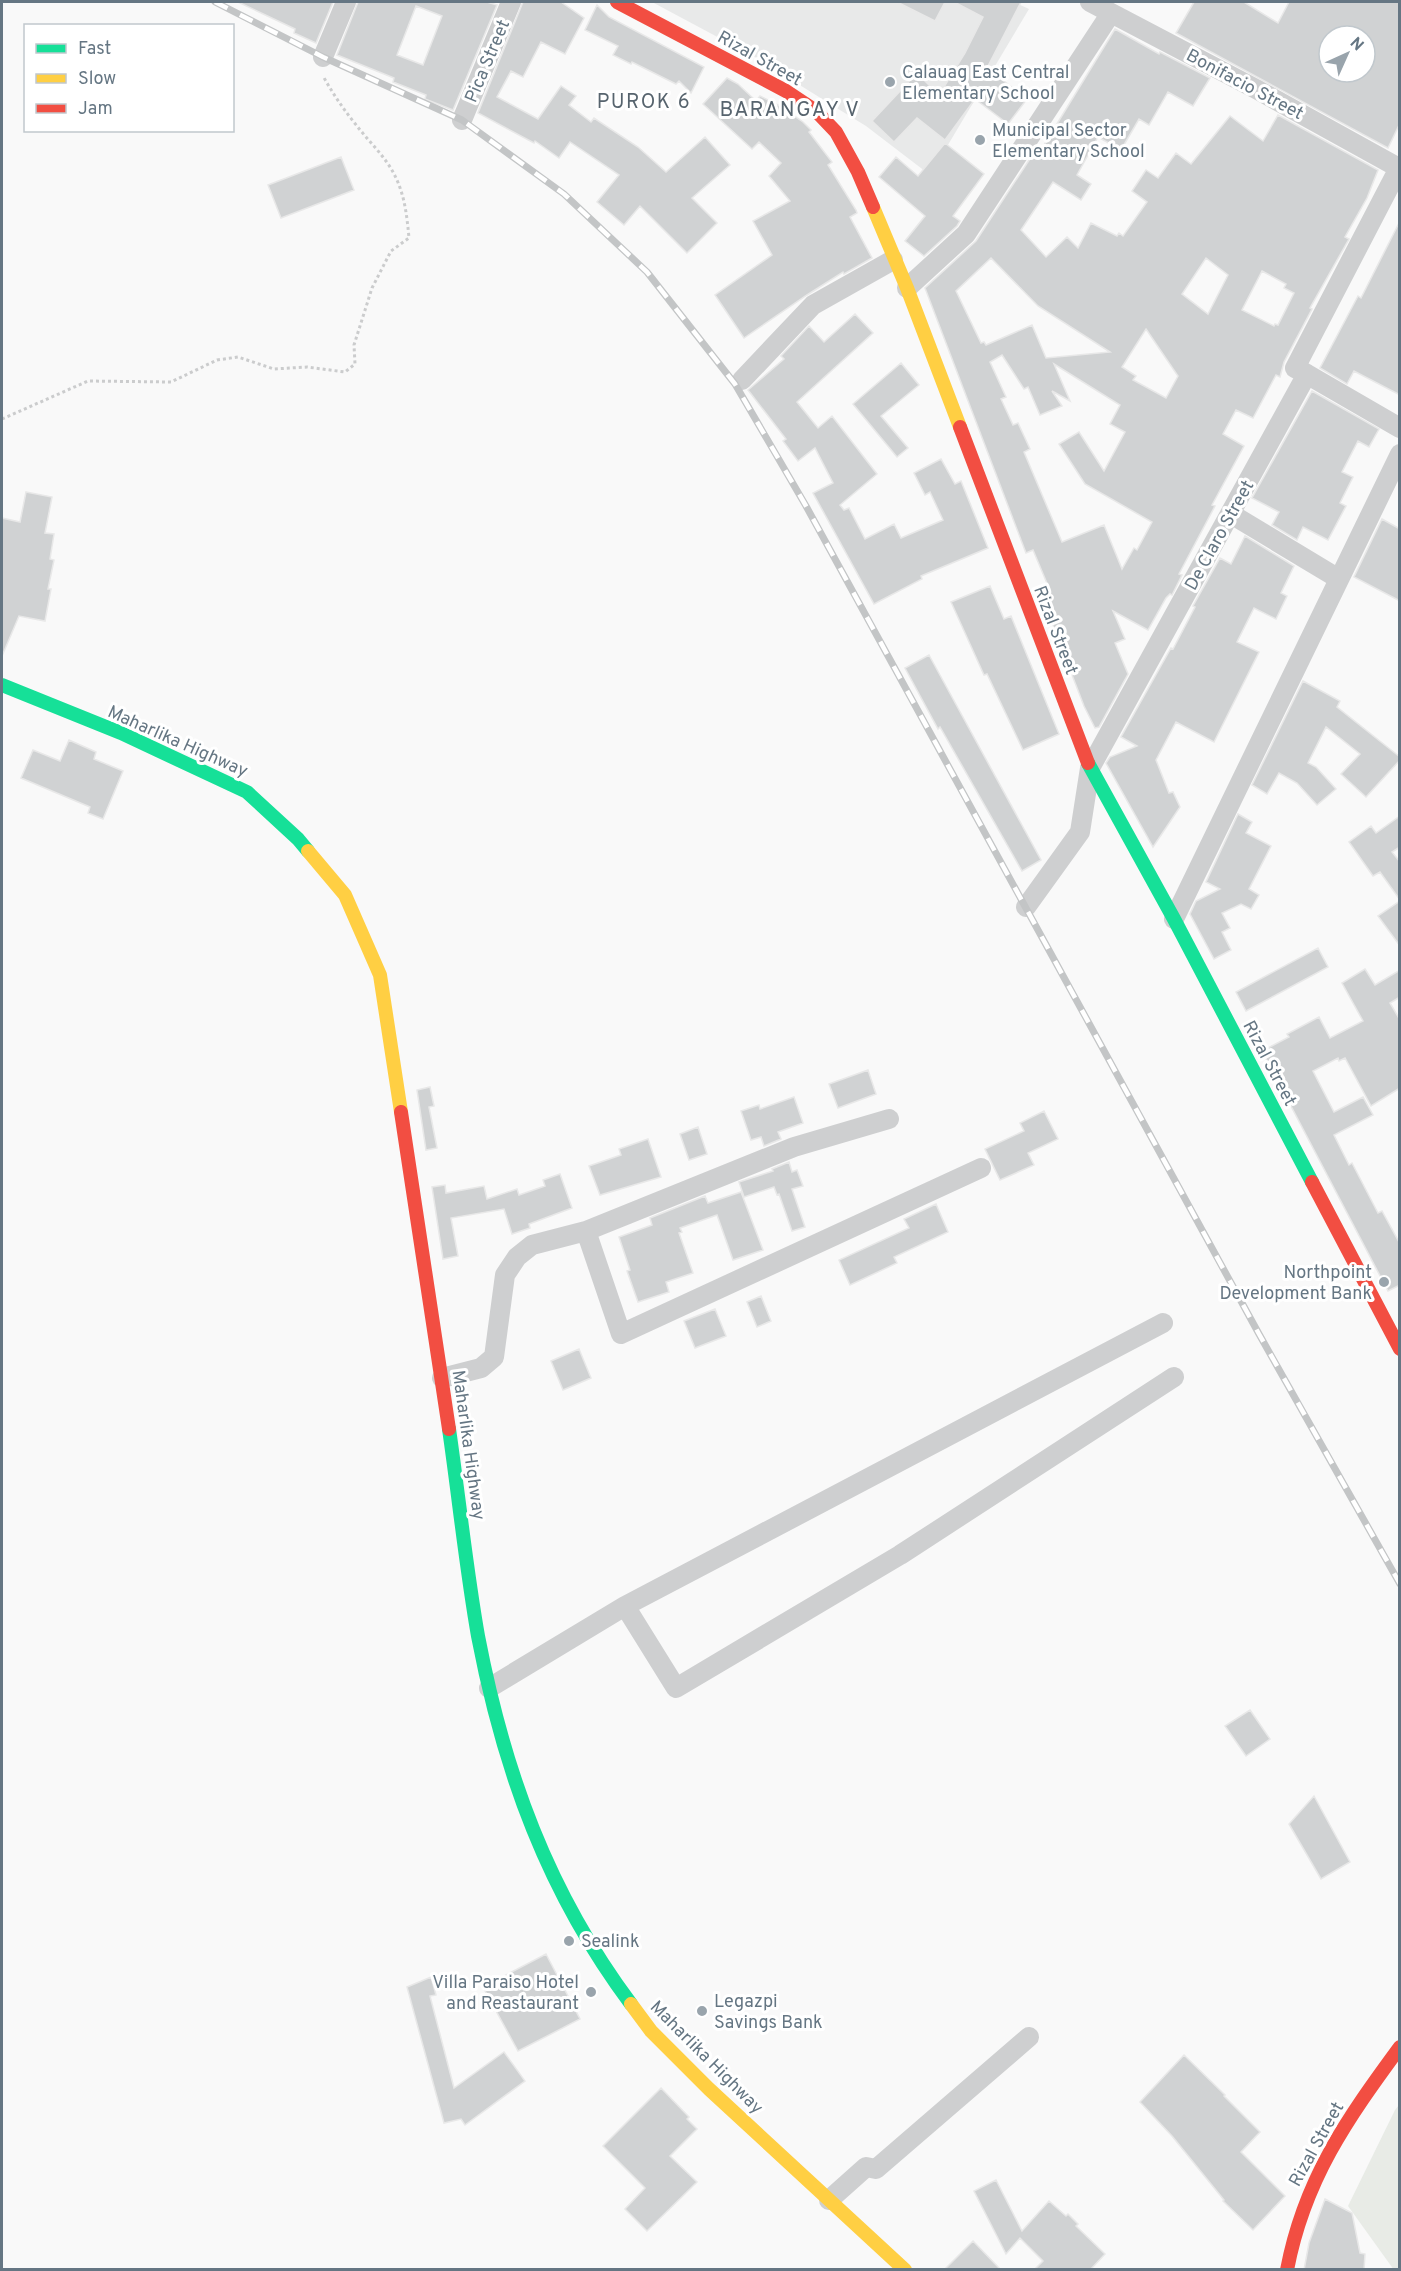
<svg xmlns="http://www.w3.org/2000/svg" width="1401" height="2271" viewBox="0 0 1401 2271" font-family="Overpass,sans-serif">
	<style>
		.built { fill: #e8e9e9 }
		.green { fill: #e8ebe6 }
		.building { fill: #d0d2d3; stroke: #e8e8e8; stroke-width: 1.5; fill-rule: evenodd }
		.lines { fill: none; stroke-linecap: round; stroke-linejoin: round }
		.path { stroke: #cbcccd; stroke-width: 3; stroke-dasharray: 3 3; stroke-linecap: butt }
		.street { stroke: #cecfd0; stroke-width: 20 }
		.fast { stroke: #16e098; stroke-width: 14 }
		.slow { stroke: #ffcf43; stroke-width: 14 }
		.jam { stroke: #f24e42; stroke-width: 14 }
		.rail-casing { stroke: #c3c5c6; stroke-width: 7 }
		.rail { stroke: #fff; stroke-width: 4.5; stroke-dasharray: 14; stroke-linecap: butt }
		.poi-dot { fill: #99a4ac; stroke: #fff; stroke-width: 2 }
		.labels { text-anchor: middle; stroke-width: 6; stroke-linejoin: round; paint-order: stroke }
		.street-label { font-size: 18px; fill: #657683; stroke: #fff }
		.poi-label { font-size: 18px; fill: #657683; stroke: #fff; text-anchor: start }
		.neighbourhood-label { font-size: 20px; letter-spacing: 1.5px; fill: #57646e; stroke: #fff }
		.quarter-label { font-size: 21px; letter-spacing: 1.5px; fill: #57646e; stroke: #fff }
	</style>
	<rect width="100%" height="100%" fill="#f9f9f9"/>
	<path class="built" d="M 652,2 L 1014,2 L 1029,9 L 930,175 L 866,126 L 835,107 L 753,56 Z"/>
	<path class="green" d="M 1399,2105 L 1400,2269 L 1394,2270 L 1348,2206 L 1395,2110 Z"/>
	<path class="building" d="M 238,2 L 333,2 L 316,43 L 294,33 L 295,29 Z
		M 358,2 L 487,2 L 497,5 L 453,110 L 425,99 L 426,95 L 393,82 L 394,78 L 337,55 ZM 416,6 L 442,16 L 423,65 L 397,55 Z
		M 523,2 L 561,2 L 584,18 L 565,54 L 541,42 L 523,77 L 511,71 L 497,97 L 538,119 L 561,86 L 576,96 L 569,105 L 591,122 L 594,118 L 638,147 L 666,172 L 705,137 L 730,165 L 692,198 L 717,223 L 687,253 L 640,206 L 624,225 L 597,202 L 619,175 L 570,142 L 559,158 L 535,141 L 534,143 L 478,113 Z
		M 897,2 L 945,2 L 935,21 Z
		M 954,2 L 1021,2 L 987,68 L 1027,99 L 1008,124 L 975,99 L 945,140 L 917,118 L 894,142 L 872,121 L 917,73 L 939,95 L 965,53 L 983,17 Z
		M 1194,2 L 1244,2 L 1278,23 L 1289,2 L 1400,2 L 1400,123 L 1388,148 L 1176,33 ZM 1329,36 L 1365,36 L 1365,72 L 1329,72 Z
		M 597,5 L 609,17 L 704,67 L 691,93 L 679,81 L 676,84 L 632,62 L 631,64 L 613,55 L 618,46 L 585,30 Z
		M 1115,29 L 1159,54 L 1160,52 L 1210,78 L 1193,106 L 1168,92 L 1149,125 L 1139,119 L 1121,150 L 1098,137 L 1077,175 L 1091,184 L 1081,200 L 1053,182 L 1021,230 L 1046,257 L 1067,237 L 1078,248 L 1091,223 L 1117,236 L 1119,233 L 1123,236 L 1147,202 L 1132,191 L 1146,170 L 1158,178 L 1176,153 L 1191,164 L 1230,116 L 1263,141 L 1278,115 L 1378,170 L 1367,198 L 1345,237 L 1349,239 L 1310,308 L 1312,309 L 1284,362 L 1280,377 L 1276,375 L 1253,418 L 1236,410 L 1223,434 L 1244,446 L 1212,505 L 1215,506 L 1179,574 L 1182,575 L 1172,595 L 1170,594 L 1166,598 L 1148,630 L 1113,611 L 1125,639 L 1115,643 L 1128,674 L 1099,727 L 1095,728 L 1084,706 L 1040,592 L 1049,588 L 1033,550 L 1026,553 L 925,288 L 976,241 L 1037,148 L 1041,150 ZM 991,258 L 1038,306 L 1110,352 L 1046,358 L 1032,325 L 986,345 L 984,342 L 981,343 L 956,291 ZM 1206,258 L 1228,275 L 1208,314 L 1182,294 ZM 1262,271 L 1286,284 L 1284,288 L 1294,293 L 1278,325 L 1275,324 L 1274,326 L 1242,310 ZM 1146,329 L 1178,376 L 1166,398 L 1133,380 L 1136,376 L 1122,367 ZM 1002,355 L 1024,389 L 1028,387 L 1040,415 L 1062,406 L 1052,391 L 1070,401 L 1054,364 L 1120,405 L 1110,424 L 1125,432 L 1104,471 L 1079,432 L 1059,444 L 1085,484 L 1152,522 L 1137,550 L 1134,548 L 1122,569 L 1104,525 L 1062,542 L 1024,452 L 1030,449 L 1018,423 L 1013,425 L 1001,399 L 1006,397 L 990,362 Z
		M 727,78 L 738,84 L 756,101 L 760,96 L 778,105 L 803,122 L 811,130 L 809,132 L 832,162 L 828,165 L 856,210 L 857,213 L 850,217 L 872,258 L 844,274 L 843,272 L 807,295 L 744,338 L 715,295 L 772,255 L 753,221 L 790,201 L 769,176 L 781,163 L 759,142 L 752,149 L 703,104 Z
		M 945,143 L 984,174 L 953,216 L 960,221 L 957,226 L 924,256 L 905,241 L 925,216 L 879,177 L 896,157 L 918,176 Z
		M 341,157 L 354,190 L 281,218 L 268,185 Z
		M 1400,221 L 1400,395 L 1354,371 L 1347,384 L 1320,368 L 1358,296 L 1361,298 Z
		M 855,314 L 873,333 L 797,402 L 818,428 L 832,416 L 877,474 L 840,505 L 844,510 L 849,508 L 865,539 L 894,524 L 901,538 L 943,520 L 930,492 L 925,495 L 914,473 L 941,459 L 955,484 L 961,481 L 988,548 L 921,576 L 922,579 L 874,604 L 813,493 L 833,483 L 815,448 L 798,461 L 783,441 L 786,439 L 748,390 L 784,359 L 781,356 L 809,326 L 824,342 Z
		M 901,363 L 919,385 L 881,416 L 908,448 L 897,457 L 853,404 Z
		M 1312,391 L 1379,429 L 1369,447 L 1358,441 L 1342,472 L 1353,477 L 1340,503 L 1346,506 L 1328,540 L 1303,527 L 1297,540 L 1272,525 L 1279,512 L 1252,498 Z
		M 26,492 L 52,497 L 45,533 L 54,534 L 50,559 L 54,560 L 48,589 L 51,589 L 45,621 L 19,616 L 2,656 L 2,518 L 20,522 Z
		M 1382,519 L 1400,529 L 1400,601 L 1354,577 Z
		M 1245,536 L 1294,566 L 1281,593 L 1287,596 L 1276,619 L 1254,608 L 1237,642 L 1259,652 L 1214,742 L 1176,722 L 1156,760 L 1169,793 L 1173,792 L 1180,807 L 1153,847 L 1106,763 L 1110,757 L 1137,746 L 1121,737 L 1171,648 L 1173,649 L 1195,607 L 1193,606 L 1220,558 L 1231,564 Z
		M 990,586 L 1004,619 L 1011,616 L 1059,734 L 1023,750 L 987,674 L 984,675 L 951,602 Z
		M 929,655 L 1041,860 L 1022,871 L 940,727 L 938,729 L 905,668 Z
		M 1303,681 L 1340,701 L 1337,707 L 1400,757 L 1400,760 L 1366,797 L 1341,774 L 1360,754 L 1326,727 L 1308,763 L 1316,767 L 1336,789 L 1317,805 L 1297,783 L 1279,773 L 1267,794 L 1252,785 Z
		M 69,740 L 96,752 L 94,759 L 123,771 L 103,819 L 88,813 L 90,807 L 21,778 L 33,750 L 60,761 Z
		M 1238,814 L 1252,822 L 1246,833 L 1271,846 L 1249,889 L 1259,895 L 1251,909 L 1241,904 L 1222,913 L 1230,928 L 1222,932 L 1231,950 L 1214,959 L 1190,914 L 1196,901 L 1220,889 L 1206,882 Z
		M 1400,816 L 1400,847 L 1392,852 L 1400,862 L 1400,900 L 1380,872 L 1373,876 L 1349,842 L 1371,826 L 1376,833 Z
		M 1400,901 L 1400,946 L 1378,916 Z
		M 1318,948 L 1328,967 L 1246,1011 L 1236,992 Z
		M 1365,969 L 1375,985 L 1400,970 L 1400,997 L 1390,1003 L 1400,1020 L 1400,1088 L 1371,1106 L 1345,1058 L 1339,1061 L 1338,1058 L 1313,1071 L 1334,1112 L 1363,1097 L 1373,1115 L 1334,1135 L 1349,1165 L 1352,1163 L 1378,1213 L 1382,1211 L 1400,1244 L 1400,1285 L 1388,1291 L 1262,1051 L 1289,1037 L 1287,1034 L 1319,1017 L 1330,1038 L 1363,1021 L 1342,983 Z
		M 868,1070 L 876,1094 L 838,1108 L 829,1084 Z
		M 430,1087 L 434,1106 L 429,1107 L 437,1148 L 426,1150 L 417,1090 Z
		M 794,1097 L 803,1123 L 778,1132 L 781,1139 L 764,1146 L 761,1137 L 751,1140 L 741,1111 L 759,1105 L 760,1109 Z
		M 1044,1111 L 1058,1139 L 1028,1153 L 1034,1165 L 1000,1180 L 985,1149 L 1024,1131 L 1020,1123 Z
		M 698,1127 L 707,1154 L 689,1160 L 680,1134 Z
		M 648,1139 L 661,1177 L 600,1195 L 589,1166 L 621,1155 L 619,1149 Z
		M 789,1162 L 792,1172 L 797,1170 L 803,1186 L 792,1189 L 805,1227 L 792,1231 L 779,1194 L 777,1195 L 774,1187 L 744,1197 L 739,1182 L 773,1171 L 772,1169 Z
		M 560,1174 L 572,1208 L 529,1224 L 530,1228 L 512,1234 L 504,1209 L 451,1218 L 458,1256 L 443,1259 L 432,1187 L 445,1185 L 446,1193 L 484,1186 L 487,1199 L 517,1189 L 519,1195 L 545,1186 L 543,1180 Z
		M 741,1192 L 763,1250 L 733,1260 L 717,1215 L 680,1228 L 682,1232 L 679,1233 L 693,1273 L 666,1282 L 669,1292 L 638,1302 L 627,1271 L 630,1270 L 619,1237 L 652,1225 L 650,1218 L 705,1196 L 708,1203 Z
		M 936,1204 L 948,1232 L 894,1257 L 897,1263 L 850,1285 L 839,1260 L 909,1228 L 904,1219 Z
		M 761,1296 L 771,1321 L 757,1327 L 747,1302 Z
		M 715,1309 L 726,1336 L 695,1348 L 684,1321 Z
		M 579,1349 L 591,1378 L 563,1390 L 551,1361 Z
		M 1250,1710 L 1270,1739 L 1246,1756 L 1225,1726 Z
		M 1314,1796 L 1350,1862 L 1321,1879 L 1289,1824 Z
		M 546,1954 L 580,2019 L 518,2051 L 483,1987 Z
		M 431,1977 L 436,1995 L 430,1996 L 454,2088 L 504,2052 L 525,2081 L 465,2125 L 461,2119 L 444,2123 L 407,1987 Z
		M 1184,2055 L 1225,2095 L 1224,2096 L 1260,2132 L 1241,2152 L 1285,2196 L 1253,2230 L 1223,2201 L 1224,2200 L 1172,2136 L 1140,2102 Z
		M 661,2088 L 689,2117 L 687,2119 L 697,2129 L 670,2156 L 697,2182 L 647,2231 L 625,2209 L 645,2188 L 603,2146 Z
		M 996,2180 L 1022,2231 L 1049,2201 L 1066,2216 L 1068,2214 L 1078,2224 L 1076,2226 L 1105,2254 L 1090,2270 L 1034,2270 L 1043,2261 L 1020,2238 L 1006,2254 L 974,2191 Z
		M 1325,2199 L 1352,2213 L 1360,2253 L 1365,2254 L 1364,2270 L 1304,2270 L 1309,2243 Z
		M 973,2241 L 1001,2270 L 944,2270 Z"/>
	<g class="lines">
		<path class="path" d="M 2,419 L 88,381 L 171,382 L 217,360 L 238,357 L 274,369 L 307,367 L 345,372 L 355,364 L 354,345 L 372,288 L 391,251 L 409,238 C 407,217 405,197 396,178 C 387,158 370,143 357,126 C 344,110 333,94 323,76"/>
		<path class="street" d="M 1090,2 L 1256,89 L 1399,168
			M 323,57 L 346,2
			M 462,120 L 511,2
			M 907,288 L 966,234 L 1111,13
			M 1298,369 L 1400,428
			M 742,380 L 813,305 L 893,260
			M 1231,514 L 1339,579
			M 1026,907 L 1080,832 L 1090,768 L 1307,374 L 1295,368 L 1400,166
			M 1174,919 L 1400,454
			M 586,1231 L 621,1334 L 981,1168
			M 442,1378 L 481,1368 L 494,1357 L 505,1275 L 517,1257 L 532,1245 L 586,1231 L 794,1147 L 889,1119
			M 625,1606 L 676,1688 L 900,1555 L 1174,1377
			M 489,1688 L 625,1606 L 1163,1323
			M 829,2200 L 866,2167 L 876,2169 L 1029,2037"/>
		<path class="fast" d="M 2,685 L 121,733 L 247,792 L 298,839 L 308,851
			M 1088,763 L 1174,919 L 1312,1182
			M 449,1429 C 459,1498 466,1568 478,1636 C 504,1772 548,1893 631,2004"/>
		<path class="slow" d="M 873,207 L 907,288 L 960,427
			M 308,851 L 345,895 L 380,975 L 401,1112
			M 631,2004 L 651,2031 L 709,2089 L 905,2270"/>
		<path class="jam" d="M 617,2 L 786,91 L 816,111 L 836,132 L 858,172 L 873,207
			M 960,427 L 1088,763
			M 401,1112 L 449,1429
			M 1312,1182 L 1400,1349
			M 1287,2270 C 1304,2180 1347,2119 1400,2047"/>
		<g class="rail-casing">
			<path id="rail" d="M 215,2 L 323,57 L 462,120 L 564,194 L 647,272 L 735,384 L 806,506 L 1259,1334 L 1400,1584"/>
		</g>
		<use href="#rail" class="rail"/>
	</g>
	<g class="poi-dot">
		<circle cx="890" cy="82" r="6"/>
		<circle cx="980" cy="140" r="6"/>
		<circle cx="1384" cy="1282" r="6"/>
		<circle cx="569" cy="1941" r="6"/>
		<circle cx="591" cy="1992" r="6"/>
		<circle cx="702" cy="2011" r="6"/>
	</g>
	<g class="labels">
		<g class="street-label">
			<text transform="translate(760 58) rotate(29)" y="6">Rizal Street</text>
			<text transform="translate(487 61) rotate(-67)" y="6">Pica Street</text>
			<text transform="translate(1245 84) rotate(28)" y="6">Bonifacio Street</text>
			<text transform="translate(1219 535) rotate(-61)" y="6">De Claro Street</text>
			<text transform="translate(1056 630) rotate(69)" y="6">Rizal Street</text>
			<text transform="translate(178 741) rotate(24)" y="6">Maharlika Highway</text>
			<text transform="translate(1270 1063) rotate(62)" y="6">Rizal Street</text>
			<text transform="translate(469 1445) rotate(82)" y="6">Maharlika Highway</text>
			<text transform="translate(707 2057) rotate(45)" y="6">Maharlika Highway</text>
			<text transform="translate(1316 2144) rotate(-61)" y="6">Rizal Street</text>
		</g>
		<g class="poi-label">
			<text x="902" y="78">Calauag East Central<tspan x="902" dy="21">Elementary School</tspan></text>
			<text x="992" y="136">Municipal Sector<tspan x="992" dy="21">Elementary School</tspan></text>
			<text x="1372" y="1278" text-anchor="end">Northpoint<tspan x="1372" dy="21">Development Bank</tspan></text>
			<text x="581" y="1947">Sealink</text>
			<text x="579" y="1988" text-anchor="end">Villa Paraiso Hotel<tspan x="579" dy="21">and Reastaurant</tspan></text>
			<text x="714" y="2007">Legazpi<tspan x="714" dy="21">Savings Bank</tspan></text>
		</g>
		<g class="neighbourhood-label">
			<text x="644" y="108">PUROK 6</text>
		</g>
		<g class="quarter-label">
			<text x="790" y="116">BARANGAY V</text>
		</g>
	</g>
	<rect width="1401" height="2271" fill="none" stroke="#657683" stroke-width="6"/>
	<rect x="24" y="24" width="210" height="108" fill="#ffffff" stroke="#c1c8cd" stroke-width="1.5"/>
	<rect x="36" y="44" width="30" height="9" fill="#16e098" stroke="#c1c8cd" stroke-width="1.5"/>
	<text x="78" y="54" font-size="18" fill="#657683">Fast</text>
	<rect x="36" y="74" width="30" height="9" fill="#ffcf43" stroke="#c1c8cd" stroke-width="1.5"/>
	<text x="78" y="84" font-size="18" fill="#657683">Slow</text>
	<rect x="36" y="104" width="30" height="9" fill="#f24e42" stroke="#c1c8cd" stroke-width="1.5"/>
	<text x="78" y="114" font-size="18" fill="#657683">Jam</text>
	<g transform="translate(1347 54) rotate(45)"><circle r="28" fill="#ffffff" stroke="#c1c8cd" stroke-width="1.5"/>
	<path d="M0-4.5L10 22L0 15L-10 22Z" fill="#99a4ac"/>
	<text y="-9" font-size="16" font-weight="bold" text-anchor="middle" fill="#657683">N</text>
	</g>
</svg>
